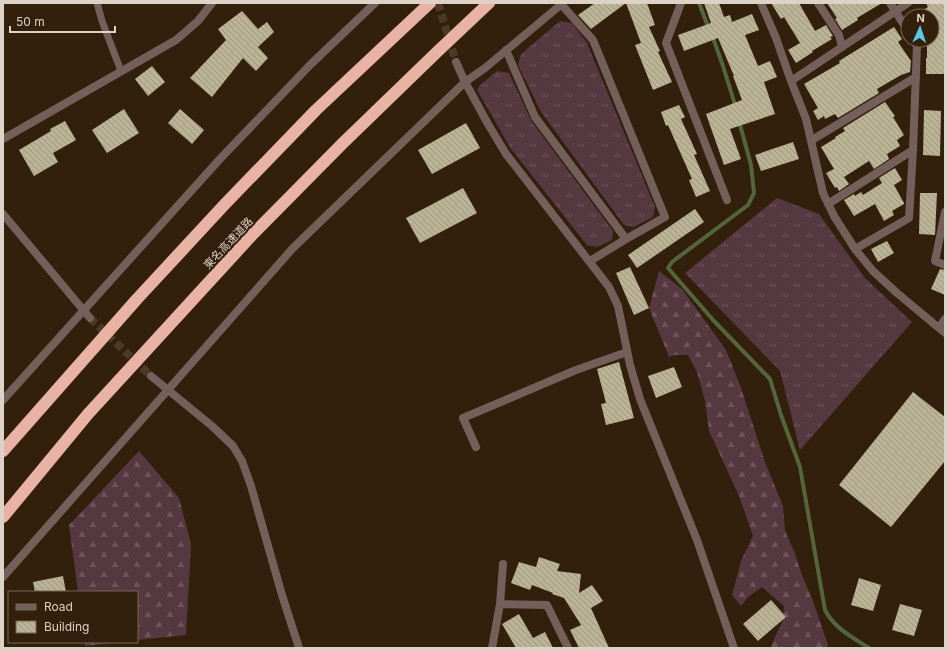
<svg xmlns="http://www.w3.org/2000/svg" width="948" height="651" viewBox="0 0 948 651" font-family="Inter,'Noto Sans JP',sans-serif">
	<style>
		.grass { fill: url(#grass-tufts) }
		.forest { fill: url(#forest-firs) }
		.lines { fill: none; stroke-linecap: round; stroke-linejoin: round }
		.stream { stroke: #53653b; stroke-width: 4 }
		.building { fill: url(#building-back-hatch) }
		.minor-tunnel { stroke: #4c3a28; stroke-width: 8; stroke-dasharray: 8 4; stroke-linecap: butt }
		.service { stroke: #755f5a; stroke-width: 7 }
		.minor { stroke: #755f5a; stroke-width: 8 }
		.tertiary { stroke: #755f5a; stroke-width: 8 }
		.motorway { stroke: #e8b2a5; stroke-width: 12 }
		.labels { text-anchor: middle; stroke-width: 4; stroke-linejoin: round; paint-order: stroke }
		.street-label { font-size: 11px; fill: #ded1c6; stroke: #321f0c }
	</style>
	<defs>
		<pattern id="grass-tufts" width="24" height="20" patternUnits="userSpaceOnUse"><rect width="24" height="20" fill="#563840"/><path d="M3 7l-1-3M5 7V3M7 7l1-3M15 17l-1-3M17 17v-4M19 17l1-3" fill="none" stroke="#6e545a"/></pattern>
		<pattern id="forest-firs" width="22" height="20" patternUnits="userSpaceOnUse"><rect width="22" height="20" fill="#563840"/><path d="M5 1l3.5 6h-7zM16 11l3.5 6h-7z" fill="#6e545a"/></pattern>
		<pattern id="building-back-hatch" width="6" height="6" patternUnits="userSpaceOnUse"><rect width="6" height="6" fill="#bab395"/><path d="M-1 5l2 2M0 0l6 6M5-1l2 2" fill="none" stroke="#9c967e"/></pattern>
	</defs>
	<rect width="100%" height="100%" fill="#321f0c"/>
	<path class="grass" d="M 560,21 L 572,23 L 587,43 L 655,207 L 653,217 L 634,227 L 624,225 L 541,112 L 518,65 L 521,54 Z
		M 497,71 L 509,73 L 532,122 L 613,231 L 612,240 L 597,247 L 587,245 L 511,149 L 477,90 L 480,85 Z
		M 777,198 L 819,214 L 865,278 L 912,322 L 800,450 L 780,371 L 685,273 Z"/>
	<path class="forest" d="M 659,271 L 682,289 L 726,350 L 741,388 L 765,462 L 783,506 L 785,531 L 794,551 L 802,575 L 813,601 L 828,645 L 827,648 L 770,648 L 783,620 L 784,606 L 762,587 L 748,597 L 741,606 L 732,595 L 741,561 L 753,536 L 739,496 L 709,431 L 705,401 L 697,372 L 688,355 L 675,355 L 669,357 L 649,308 Z
		M 139,451 L 179,498 L 191,544 L 186,635 L 137,640 L 137,592 L 78,592 L 69,525 Z
		M 84,642 L 122,642 L 85,646 Z"/>
	<g class="lines">
		<path class="stream" d="M 699,3 L 709,29
			M 712,35 L 723,66 L 736,108
			M 739,121 L 751,165 L 754,193 L 748,205 L 672,262 L 668,268 L 714,321 L 770,379 L 781,415 L 800,467 L 825,610 C 834,628 852,637 869,648"/>
	</g>
	<path class="building" d="M 595,3 L 647,3 L 655,25 L 649,27 L 660,51 L 658,52 L 672,82 L 653,90 L 635,45 L 641,43 L 626,3 L 591,29 L 578,15 Z
		M 704,3 L 719,3 L 724,17 L 730,15 L 732,22 L 752,14 L 759,30 L 745,35 L 758,66 L 770,61 L 777,77 L 764,82 L 775,114 L 730,129 L 741,159 L 724,165 L 706,114 L 742,100 L 733,76 L 734,76 L 718,38 L 684,51 L 678,35 L 711,23 Z
		M 771,3 L 799,3 L 815,31 L 826,25 L 833,36 L 830,37 L 832,39 L 812,51 L 813,52 L 796,63 L 788,50 L 800,43 L 784,17 L 781,19 Z
		M 827,3 L 882,3 L 857,18 L 858,20 L 842,30 L 835,19 L 837,18 Z
		M 926,3 L 945,3 L 945,74 L 926,74 L 926,58 L 927,58 L 927,40 L 932,40 L 932,16 L 913,16 L 928,7 Z
		M 242,11 L 258,29 L 267,22 L 274,32 L 258,47 L 268,58 L 256,71 L 243,58 L 212,97 L 190,78 L 226,40 L 218,29 Z
		M 894,27 L 902,39 L 898,42 L 911,61 L 910,72 L 901,75 L 877,89 L 879,93 L 838,118 L 835,114 L 825,119 L 824,116 L 818,120 L 813,111 L 818,108 L 804,84 L 840,63 L 839,61 Z
		M 152,66 L 165,82 L 148,96 L 135,79 Z
		M 885,102 L 895,116 L 893,117 L 904,135 L 897,140 L 900,146 L 887,154 L 889,159 L 874,169 L 869,161 L 844,177 L 849,184 L 839,191 L 837,187 L 835,188 L 826,173 L 834,169 L 821,147 L 836,138 L 835,137 L 845,131 L 843,128 Z
		M 679,105 L 685,117 L 681,119 L 697,154 L 694,155 L 710,191 L 696,197 L 689,180 L 692,179 L 668,125 L 666,126 L 661,112 Z
		M 124,109 L 139,133 L 107,153 L 92,130 Z
		M 180,109 L 204,130 L 192,144 L 168,123 Z
		M 924,110 L 941,111 L 940,156 L 923,155 Z
		M 65,121 L 76,140 L 53,153 L 58,162 L 34,176 L 19,150 L 51,131 L 50,129 Z
		M 466,123 L 480,148 L 432,174 L 418,150 Z
		M 793,142 L 799,159 L 761,171 L 755,155 Z
		M 895,168 L 902,180 L 894,185 L 904,203 L 904,204 L 892,211 L 894,215 L 884,221 L 875,204 L 854,216 L 844,200 L 854,194 L 855,196 L 861,192 L 863,195 L 882,183 L 879,178 Z
		M 463,188 L 477,213 L 420,243 L 406,218 Z
		M 920,193 L 937,193 L 935,235 L 919,234 Z
		M 695,209 L 704,222 L 637,268 L 628,255 Z
		M 887,241 L 894,253 L 878,262 L 871,249 Z
		M 630,267 L 649,308 L 634,315 L 616,273 Z
		M 940,269 L 945,270 L 945,295 L 931,289 Z
		M 619,362 L 634,418 L 606,425 L 601,404 L 606,403 L 597,369 Z
		M 674,367 L 682,387 L 656,398 L 648,376 Z
		M 913,392 L 945,417 L 945,461 L 891,527 L 839,485 Z
		M 539,557 L 560,564 L 557,571 L 581,574 L 579,593 L 592,585 L 603,601 L 591,608 L 609,648 L 579,648 L 570,630 L 581,625 L 564,598 L 552,594 L 553,593 L 532,585 L 530,590 L 511,583 L 519,562 L 536,567 Z
		M 63,576 L 66,592 L 35,592 L 33,582 Z
		M 859,578 L 881,585 L 873,611 L 851,605 Z
		M 771,600 L 786,617 L 758,641 L 743,624 Z
		M 900,604 L 922,610 L 914,636 L 892,630 Z
		M 519,614 L 533,638 L 545,632 L 553,648 L 516,648 L 502,624 Z"/>
	<g class="lines">
		<path class="minor-tunnel" d="M 438,3 L 456,62
			M 90,318 L 151,376"/>
		<path class="service" d="M 97,3 L 102,21 L 121,71"/>
		<path class="minor" d="M 681,3 L 666,43 L 727,200
			M 761,3 L 776,38 L 791,81 L 806,119 L 823,193 L 834,216 L 855,249 L 873,271 L 897,293 L 945,333
			M 818,3 L 839,35 L 842,47
			M 890,3 L 908,31
			M 561,4 L 593,40 L 665,217 L 626,239 L 590,261
			M 506,50 L 535,117 L 626,239
			M 456,62 L 465,82 L 488,124 L 506,154 L 609,287 L 618,306 L 630,365 L 640,399 L 697,540 L 734,648
			M 791,81 L 908,3
			M 812,140 L 916,77
			M 828,204 L 913,150
			M 945,212 L 935,261 L 945,265
			M 3,214 L 90,318
			M 855,249 L 909,218 L 913,150 L 917,46 L 913,40
			M 939,328 L 945,319
			M 151,376 L 212,426 L 233,446 L 242,461 L 251,486 L 282,595 L 299,648
			M 3,400 L 219,160 L 310,65 L 375,3
			M 476,447 L 463,418 L 576,370 L 627,352
			M 3,577 L 293,248 L 465,82 L 485,68 L 563,3
			M 500,604 L 547,605 L 568,648
			M 492,648 L 500,604 L 503,564"/>
		<path class="tertiary" d="M 3,139 L 176,40 L 198,21 L 212,3"/>
		<path class="motorway" d="M 3,451 L 137,299 L 225,204 L 316,110 L 430,3
			M 3,517 L 88,414 L 253,234 L 343,143 L 437,52 L 489,3"/>
	</g>
	<g class="labels">
		<g class="street-label">
			<text transform="translate(228 243) rotate(-47)" y="4">東名高速道路</text>
		</g>
	</g>
	<rect width="948" height="651" fill="none" stroke="#ded1c6" stroke-width="8"/>
	<rect x="8" y="591" width="130" height="52" fill="#321f0c" stroke="#776656"/>
	<rect x="16" y="604" width="20" height="6" fill="#755f5a" stroke="#776656"/>
	<text x="44" y="611" font-size="12" fill="#ded1c6">Road</text>
	<rect x="16" y="621" width="20" height="12" fill="url(#building-back-hatch)" stroke="#776656"/>
	<text x="44" y="631" font-size="12" fill="#ded1c6">Building</text>
	<g transform="translate(920 28) rotate(3)"><circle r="19" fill="#321f0c" stroke="#776656"/>
	<path d="M0-3L7 15L0 10L-7 15Z" fill="#5cc7e7"/>
	<text y="-6" font-size="11" font-weight="bold" text-anchor="middle" fill="#ded1c6">N</text>
	</g>
	<path d="M10 26v6h105v-6" fill="none" stroke="#ded1c6" stroke-width="2"/>
	<text x="16" y="26" font-size="12" fill="#ded1c6" stroke="#321f0c" stroke-width="3" paint-order="stroke">50 m</text>
</svg>
